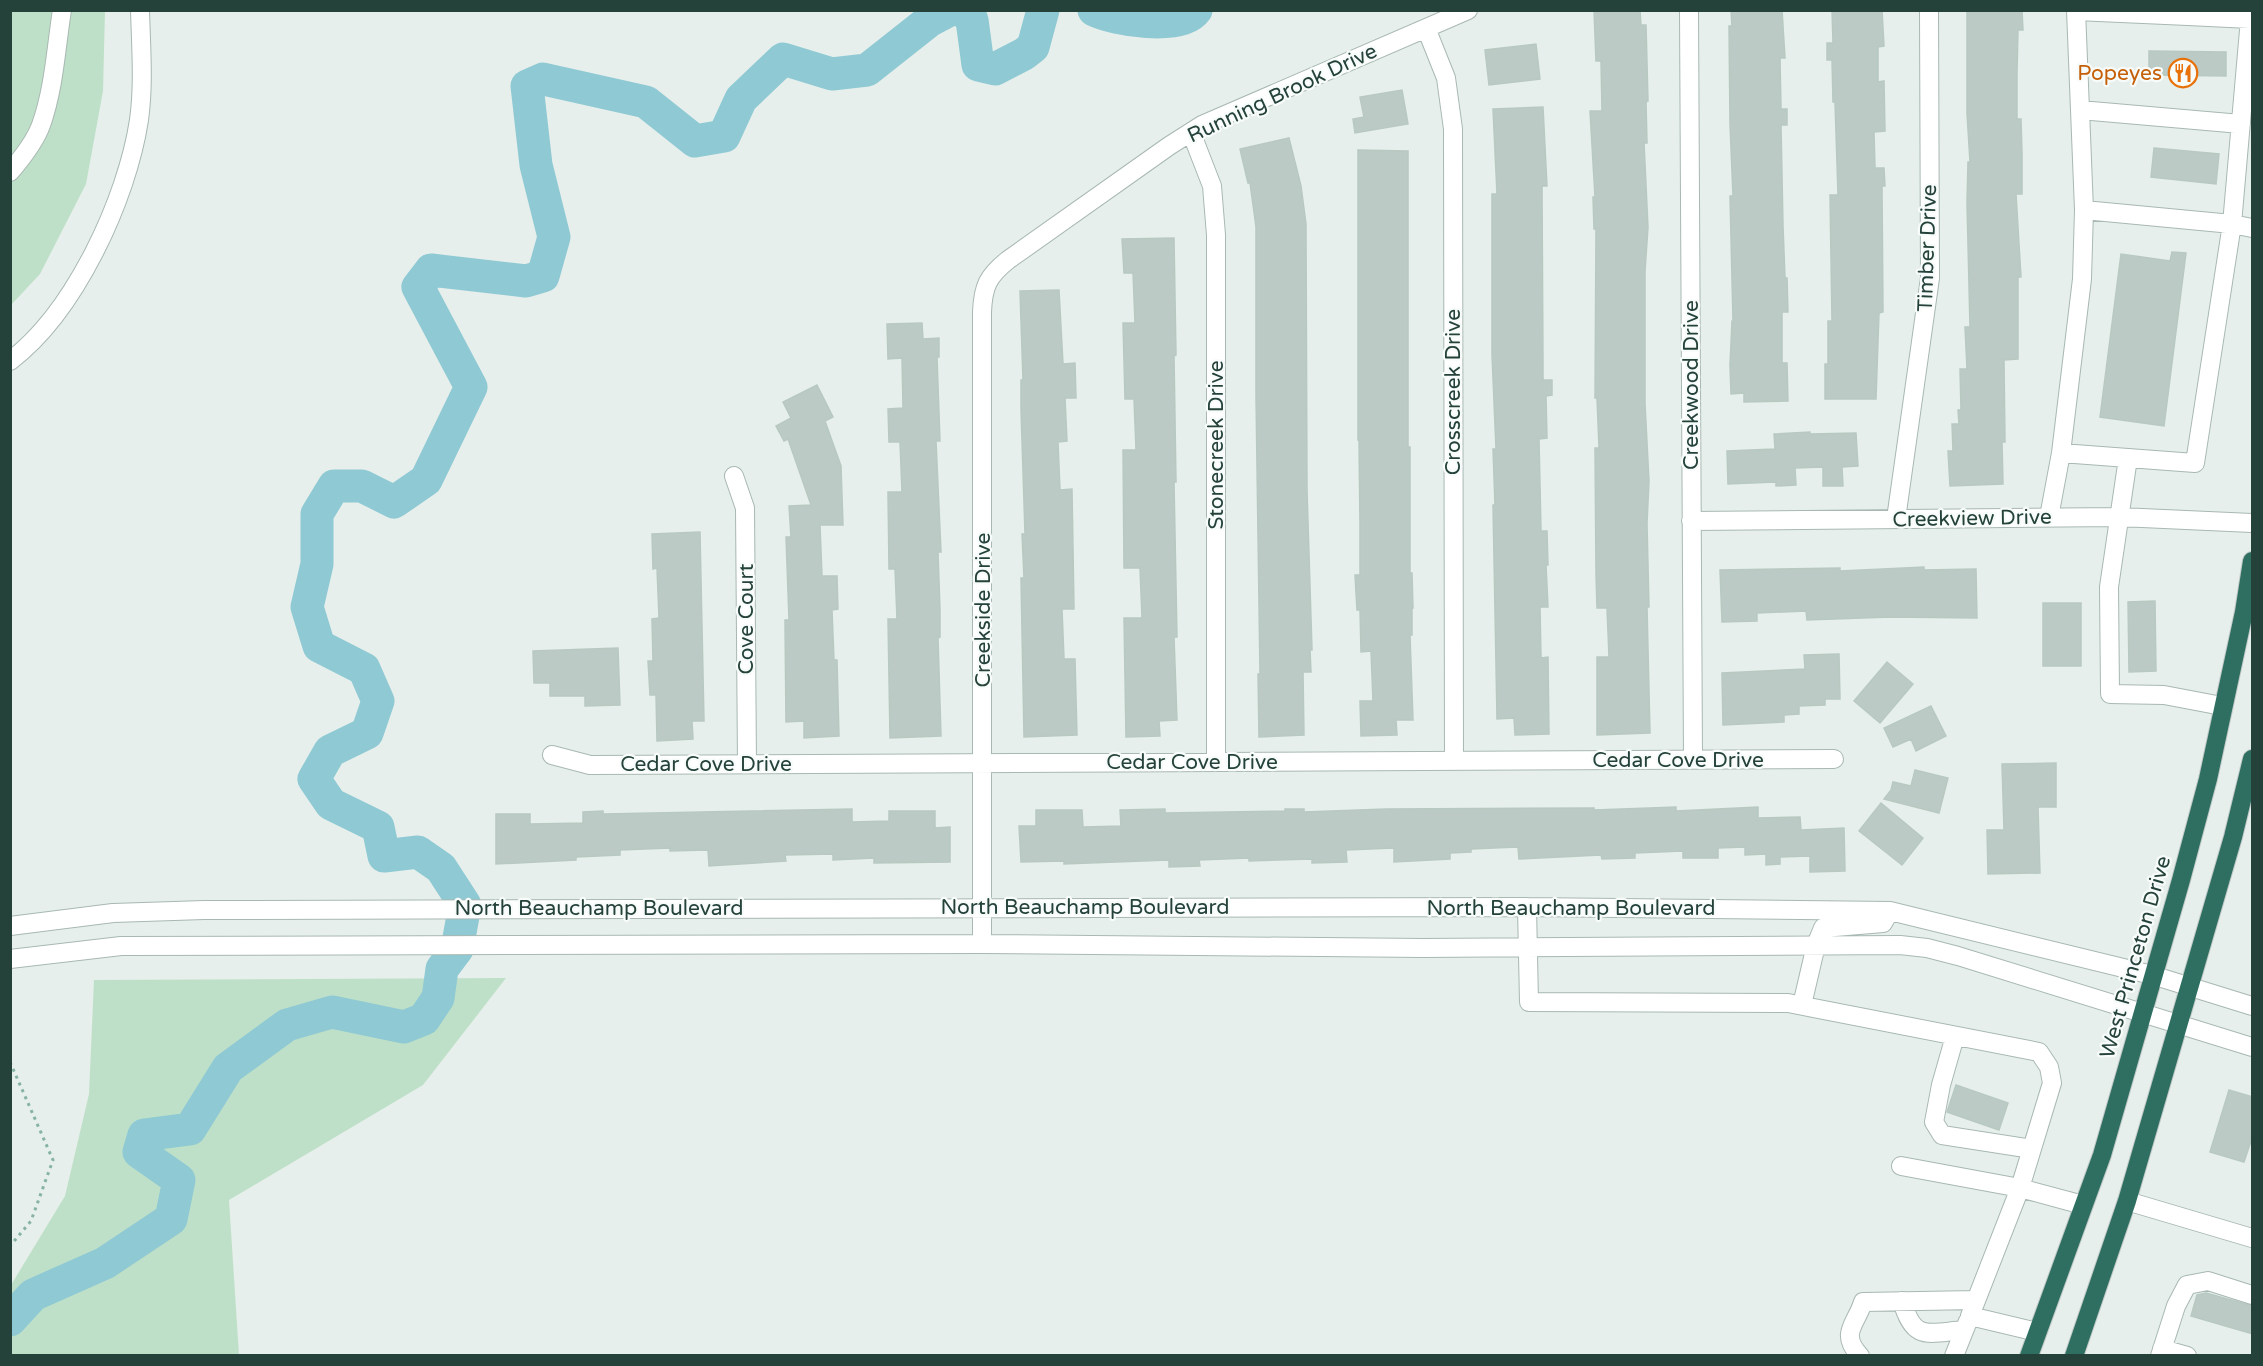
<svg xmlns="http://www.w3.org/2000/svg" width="2263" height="1366" viewBox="0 0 2263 1366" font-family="'Varela Round',sans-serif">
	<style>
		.green { fill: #bfe0c8 }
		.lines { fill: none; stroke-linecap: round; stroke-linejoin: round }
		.river { stroke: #8ec9d4; stroke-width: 33 }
		.building { fill: #bbcac4; stroke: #b8c9c2; stroke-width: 1.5 }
		.minor-casing { stroke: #a8b8b2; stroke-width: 20 }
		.highway-casing { stroke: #c2cac8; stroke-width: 20 }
		.path { stroke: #86b3a5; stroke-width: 3; stroke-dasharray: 3 4.5; stroke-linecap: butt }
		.minor { stroke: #fff; stroke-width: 18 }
		.highway { stroke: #2f6f62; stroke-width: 18 }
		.labels { text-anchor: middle; stroke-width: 4.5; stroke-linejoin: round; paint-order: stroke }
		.food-label { font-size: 21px; fill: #c56008; stroke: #f7fbf9; text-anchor: end }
		.street-label { font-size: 21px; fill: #24423a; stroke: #f7fbf9 }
	</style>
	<rect width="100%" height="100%" fill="#e6efeb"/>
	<path class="green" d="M 11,11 L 105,11 L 103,91 L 86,184 L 40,274 L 11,305 Z
		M 506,978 L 423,1085 L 229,1200 L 239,1355 L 11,1355 L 11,1285 L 65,1196 L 89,1094 L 94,980 Z"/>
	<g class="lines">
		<path class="river" d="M 963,10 L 972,20 L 978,65 L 995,69 L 1024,54 L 1033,47 L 1043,10
			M 1094,10 C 1114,20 1181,31 1196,10
			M 10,1320 L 33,1295 L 105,1263 L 171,1219 L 179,1180 L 139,1152 L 144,1135 L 190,1129 L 228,1068 L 287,1025 L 332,1012 L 404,1027 L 424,1019 L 438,998 L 442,969 L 457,949 L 465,905 L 441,868 L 418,852 L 384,856 L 378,827 L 331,804 L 314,779 L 330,751 L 367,733 L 378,701 L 364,669 L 319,646 L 307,607 L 317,564 L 317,514 L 334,486 L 362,486 L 394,502 L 426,480 L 471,387 L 418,287 L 431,270 L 526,281 L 543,276 L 554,237 L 536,165 L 527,86 L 543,79 L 646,102 L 695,141 L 724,136 L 741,99 L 783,59 L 832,74 L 867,70 L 929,21 L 950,10"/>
	</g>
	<path class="building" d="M 1594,10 L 1640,10 L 1641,25 L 1646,25 L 1648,101 L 1646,102 L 1647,143 L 1644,143 L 1648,227 L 1645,271 L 1645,404 L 1649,481 L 1647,523 L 1649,607 L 1647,607 L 1650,733 L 1597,735 L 1597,657 L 1609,657 L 1607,608 L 1597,608 L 1596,575 L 1595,448 L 1599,448 L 1597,398 L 1595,398 L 1596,229 L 1594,229 L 1593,197 L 1595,197 L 1590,111 L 1602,111 L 1601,61 L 1596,61 Z
		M 1731,10 L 1782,10 L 1785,58 L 1780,58 L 1781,109 L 1787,109 L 1787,125 L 1781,125 L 1783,226 L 1785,278 L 1787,278 L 1788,312 L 1782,312 L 1782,363 L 1787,363 L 1788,401 L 1744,402 L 1744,393 L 1731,394 L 1730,365 L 1732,321 L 1733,321 L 1730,196 L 1733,196 L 1730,124 L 1729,26 L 1732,26 Z
		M 1832,10 L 1882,10 L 1884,46 L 1878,47 L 1878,82 L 1884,81 L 1885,131 L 1874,132 L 1875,168 L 1884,168 L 1885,186 L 1882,186 L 1883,312 L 1879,313 L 1876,399 L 1825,399 L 1825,364 L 1828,364 L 1828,321 L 1832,321 L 1830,195 L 1838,195 L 1835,102 L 1833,102 L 1832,60 L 1827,60 L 1827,43 L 1833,43 Z
		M 1967,10 L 2022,10 L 2023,30 L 2018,30 L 2017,73 L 2017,119 L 2021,119 L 2022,152 L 2022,194 L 2016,194 L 2021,277 L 2018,277 L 2018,359 L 2004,360 L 2005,442 L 2002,442 L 2003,484 L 1950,486 L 1948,451 L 1953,451 L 1952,424 L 1959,424 L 1958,410 L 1961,410 L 1960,369 L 1967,369 L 1965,327 L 1970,327 L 1967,203 L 1968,162 L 1970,162 L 1967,113 Z
		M 1536,44 L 1540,79 L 1489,85 L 1485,50 Z
		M 2149,51 L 2226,52 L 2226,76 L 2149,75 Z
		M 1402,90 L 1408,124 L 1355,133 L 1353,119 L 1364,117 L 1360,97 Z
		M 1543,107 L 1547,186 L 1542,186 L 1543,364 L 1543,380 L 1552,380 L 1552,395 L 1546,396 L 1547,438 L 1539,439 L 1541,531 L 1547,531 L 1548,565 L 1546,565 L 1548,607 L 1540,607 L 1541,658 L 1548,657 L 1549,734 L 1515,735 L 1514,718 L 1497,719 L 1493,505 L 1495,505 L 1493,449 L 1496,449 L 1492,355 L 1492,194 L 1497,194 L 1493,109 Z
		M 1289,138 L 1301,186 L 1306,224 L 1307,490 L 1312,650 L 1310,650 L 1311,672 L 1303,672 L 1304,735 L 1259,737 L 1258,674 L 1260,674 L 1256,397 L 1256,227 L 1250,183 L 1248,183 L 1240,149 Z
		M 2154,148 L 2219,154 L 2216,184 L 2151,177 Z
		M 1358,150 L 1408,151 L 1408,447 L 1410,447 L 1410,573 L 1412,573 L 1413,608 L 1412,608 L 1412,635 L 1410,635 L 1413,720 L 1396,720 L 1397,735 L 1361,736 L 1360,701 L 1373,701 L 1371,651 L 1361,652 L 1360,610 L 1357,610 L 1355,575 L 1360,575 L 1360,525 L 1359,440 L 1358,440 Z
		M 1174,238 L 1176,355 L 1174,356 L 1176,482 L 1174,482 L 1177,637 L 1174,637 L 1177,720 L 1159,721 L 1160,736 L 1126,737 L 1124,618 L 1142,618 L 1140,568 L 1124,568 L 1123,450 L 1136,450 L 1134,399 L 1125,399 L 1123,323 L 1135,323 L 1133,273 L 1124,273 L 1122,239 Z
		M 2172,252 L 2186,253 L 2164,426 L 2100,417 L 2121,254 L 2170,261 Z
		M 1059,290 L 1063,364 L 1075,363 L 1076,398 L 1065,398 L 1067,441 L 1058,442 L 1060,490 L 1072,489 L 1074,609 L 1062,609 L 1064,659 L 1075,659 L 1077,735 L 1024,737 L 1021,578 L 1024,578 L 1022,534 L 1025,534 L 1021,409 L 1021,380 L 1023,380 L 1020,291 Z
		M 922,323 L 923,339 L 939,338 L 939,357 L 937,357 L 940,441 L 936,441 L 941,552 L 938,552 L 940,610 L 940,637 L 938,638 L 941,736 L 890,738 L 888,619 L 897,619 L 895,569 L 889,569 L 888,492 L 902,492 L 900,442 L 889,442 L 888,409 L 903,408 L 902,358 L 888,359 L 887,324 Z
		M 817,385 L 833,417 L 825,421 L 841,466 L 843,525 L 820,525 L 822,576 L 837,576 L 838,609 L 832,610 L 834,660 L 837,660 L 839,736 L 804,738 L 804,721 L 786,722 L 785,620 L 789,620 L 786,537 L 791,537 L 789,506 L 811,505 L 788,439 L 784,441 L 776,426 L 791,418 L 783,402 Z
		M 1810,432 L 1810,434 L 1856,433 L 1858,466 L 1842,467 L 1843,486 L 1823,486 L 1823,467 L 1795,468 L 1796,485 L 1776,486 L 1776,482 L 1728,484 L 1727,451 L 1775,449 L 1774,434 Z
		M 700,532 L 704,721 L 692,721 L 693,739 L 657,741 L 656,695 L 650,695 L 648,661 L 653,661 L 652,619 L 659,618 L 657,568 L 653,569 L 652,534 Z
		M 1924,567 L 1924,570 L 1976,569 L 1977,618 L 1891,617 L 1807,620 L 1806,611 L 1757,613 L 1757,621 L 1722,622 L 1720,570 L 1840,568 L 1840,571 Z
		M 2155,601 L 2156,671 L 2129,672 L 2128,602 Z
		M 2043,603 L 2081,603 L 2081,666 L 2043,666 Z
		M 618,648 L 620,705 L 585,706 L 585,696 L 550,696 L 550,683 L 534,683 L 533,651 Z
		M 1839,654 L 1840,699 L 1825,699 L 1825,705 L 1799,706 L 1799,714 L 1784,715 L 1784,722 L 1723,725 L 1722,673 L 1805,669 L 1804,655 Z
		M 1887,662 L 1913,684 L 1880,723 L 1854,701 Z
		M 1931,706 L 1946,736 L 1916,751 L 1911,739 L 1893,747 L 1884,728 Z
		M 2056,763 L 2056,807 L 2038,807 L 2040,873 L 1988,874 L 1987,830 L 2004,830 L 2002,764 Z
		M 1915,770 L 1948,778 L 1939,813 L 1884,799 L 1891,790 L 1893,782 L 1911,786 Z
		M 1881,803 L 1923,838 L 1902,865 L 1859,831 Z
		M 1676,807 L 1676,811 L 1758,807 L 1758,818 L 1800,817 L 1801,830 L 1844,828 L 1845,871 L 1810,872 L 1810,856 L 1780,857 L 1780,864 L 1766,865 L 1766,854 L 1745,855 L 1745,847 L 1718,848 L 1718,858 L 1683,858 L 1683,851 L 1635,853 L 1635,858 L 1602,859 L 1601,855 L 1519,859 L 1518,847 L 1471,849 L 1471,852 L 1450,853 L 1450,859 L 1394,862 L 1394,848 L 1346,850 L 1347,862 L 1312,863 L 1312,859 L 1249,861 L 1249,858 L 1199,860 L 1200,866 L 1169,867 L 1169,860 L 1064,864 L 1064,861 L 1021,862 L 1019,826 L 1036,826 L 1036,810 L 1082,810 L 1083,827 L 1121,826 L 1120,810 L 1165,809 L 1165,813 L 1285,811 L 1285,809 L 1304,809 L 1304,812 L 1386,809 L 1594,808 L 1594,810 Z
		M 852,809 L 852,822 L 889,821 L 889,811 L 935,811 L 935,828 L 950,827 L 950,862 L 874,863 L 874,858 L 833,860 L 833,854 L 785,855 L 786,861 L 709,866 L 708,850 L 670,851 L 670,848 L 620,850 L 620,855 L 576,857 L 576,860 L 496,864 L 496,814 L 530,814 L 530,824 L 583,823 L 583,812 L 603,811 L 603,814 Z
		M 1956,1085 L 2008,1103 L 1999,1130 L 1947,1112 Z
		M 2229,1090 L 2253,1097 L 2253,1135 L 2244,1162 L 2210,1152 Z
		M 2206,1293 L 2253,1306 L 2253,1334 L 2191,1316 L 2197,1295 Z"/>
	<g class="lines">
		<g class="minor-casing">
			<path id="minor" d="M 1689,10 L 1693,760
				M 2076,11 L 2188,16
				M 1426,28 L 1446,78 L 1453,129 L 1454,761
				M 2080,110 L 2241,124
				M 1191,132 L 1212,186 L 1216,235 L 1216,762
				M 10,172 C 22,158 35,142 41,125 C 54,89 56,48 62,10
				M 2084,210 L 2232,224 L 2250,19 L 2188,16 L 2188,10
				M 10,361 C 75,312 127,199 139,120 C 144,84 141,47 140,10
				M 2061,453 L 2082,279 L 2084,210 L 2076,10
				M 734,476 L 745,508 L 747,764
				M 2049,517 L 2061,453 L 2128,458
				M 1896,519 L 1930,278 L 1929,10
				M 1691,521 L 2120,517 L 2252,523
				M 2222,706 L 2164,695 L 2110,694 L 2109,587 L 2128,458 L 2195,463 L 2232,224 L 2252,228
				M 552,755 L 590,765 L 1834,759
				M 1527,907 L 1529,1002 L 1788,1003 L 2039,1052 L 2049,1067 L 2052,1083 L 2020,1188 L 1970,1316 L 2037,1332
				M 10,926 L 113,913 L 204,910 L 1527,907 L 1890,911 L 2152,975 L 2252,1006
				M 982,944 L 982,312 C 983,286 988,276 1008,260 L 1169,146 L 1202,125 L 1468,10
				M 10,959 L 121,946 L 982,944 L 1423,948 L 1900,945 L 1927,948 L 1958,956 L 2252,1047
				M 1802,1005 L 1816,945 L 1823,928 L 1883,923 L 1890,911
				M 1955,1036 L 1941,1085 L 1934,1122 L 1942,1135 L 2032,1149
				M 1901,1166 L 2020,1188 L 2083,1205
				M 2127,1201 L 2252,1238
				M 1902,1301 C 1914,1342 1927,1333 1964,1330
				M 2162,1349 L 2187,1356
				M 1860,1356 C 1839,1333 1856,1325 1863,1302 L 1976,1300
				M 1954,1356 L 1968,1321
				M 2160,1356 L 2176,1306 L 2187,1285 L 2208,1281 L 2252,1295"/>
		</g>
		<g class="highway-casing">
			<path id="highway" d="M 2029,1356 L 2102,1155 L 2181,880 L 2208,779 L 2244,612 L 2252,561
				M 2074,1356 L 2127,1201 L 2233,837 L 2252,759"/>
		</g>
		<path class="path" d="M 10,1062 L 53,1160 L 31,1221 L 10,1246"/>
		<use href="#minor" class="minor"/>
		<use href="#highway" class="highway"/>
	</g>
	<defs>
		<g id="restaurant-ring" transform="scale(1.5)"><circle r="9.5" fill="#f7fbf9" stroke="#e8710a" stroke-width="1.5"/><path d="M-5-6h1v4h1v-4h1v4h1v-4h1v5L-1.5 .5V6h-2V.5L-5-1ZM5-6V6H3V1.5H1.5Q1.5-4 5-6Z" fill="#e8710a"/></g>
	</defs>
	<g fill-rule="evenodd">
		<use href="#restaurant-ring" x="2183" y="73"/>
	</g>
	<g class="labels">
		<g class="food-label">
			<text x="2162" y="80">Popeyes</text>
		</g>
		<g class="street-label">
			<text transform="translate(1282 93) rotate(-25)" y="7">Running Brook Drive</text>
			<text transform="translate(1927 248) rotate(-88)" y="7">Timber Drive</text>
			<text transform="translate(1691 385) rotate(-90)" y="7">Creekwood Drive</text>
			<text transform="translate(1453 392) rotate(-90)" y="7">Crosscreek Drive</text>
			<text transform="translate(1216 445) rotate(-90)" y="7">Stonecreek Drive</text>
			<text transform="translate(1972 518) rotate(-1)" y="7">Creekview Drive</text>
			<text transform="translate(983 610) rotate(-90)" y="7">Creekside Drive</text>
			<text transform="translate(746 619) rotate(-90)" y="7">Cove Court</text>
			<text x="1678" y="767">Cedar Cove Drive</text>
			<text x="1192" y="769">Cedar Cove Drive</text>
			<text x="706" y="771">Cedar Cove Drive</text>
			<text x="1085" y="914">North Beauchamp Boulevard</text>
			<text x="599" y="915">North Beauchamp Boulevard</text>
			<text x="1571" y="915">North Beauchamp Boulevard</text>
			<text transform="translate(2135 957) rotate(-74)" y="7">West Princeton Drive</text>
		</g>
	</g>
	<rect width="2263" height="1366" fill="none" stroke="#24423a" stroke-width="24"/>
</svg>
